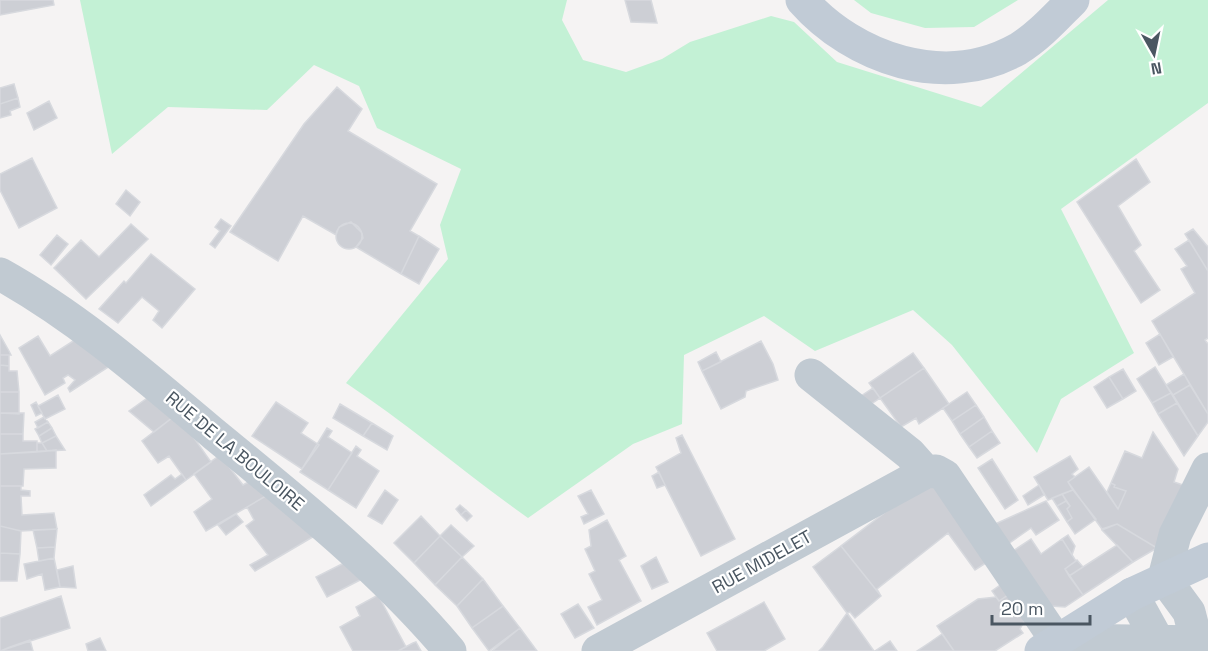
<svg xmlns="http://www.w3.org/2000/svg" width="1208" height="651" viewBox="0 0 1208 651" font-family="'Space Grotesk',sans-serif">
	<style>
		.green { fill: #c3f1d5 }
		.building { fill: #cdcfd5; stroke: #d7d9de; stroke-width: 1.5 }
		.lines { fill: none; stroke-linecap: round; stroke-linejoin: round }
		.minor { stroke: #c1cad2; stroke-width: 33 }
		.secondary { stroke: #c1cbd6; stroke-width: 33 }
		.labels { text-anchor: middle; stroke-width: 4.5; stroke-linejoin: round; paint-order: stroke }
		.street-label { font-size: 18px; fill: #4a5661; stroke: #fff }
	</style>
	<rect width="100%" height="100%" fill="#f5f3f3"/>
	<path class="green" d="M 80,0 L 567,0 L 562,20 L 583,60 L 626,72 L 662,59 L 690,42 L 771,16 L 794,22 L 837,62 L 981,107 L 1108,0 L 1208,0 L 1208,103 L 1061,209 L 1134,353 L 1061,399 L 1037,453 L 952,345 L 913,310 L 815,351 L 764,316 L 684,355 L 682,424 L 633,444 L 528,518 C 466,474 409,425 346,383 L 448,259 L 440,225 L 461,169 L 377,128 L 359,86 L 314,65 L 267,110 L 168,107 L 112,154 Z
		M 854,0 L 1018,0 L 974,27 L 925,28 L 871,13 Z"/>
	<path class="building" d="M 0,0 L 53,0 L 54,5 L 0,15 Z
		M 625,0 L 651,0 L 657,23 L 631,22 Z
		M 14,84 L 18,98 L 0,104 L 0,88 Z
		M 337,87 L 362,109 L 348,131 L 437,184 L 410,231 L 419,236 L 401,274 L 356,247 L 363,238 L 362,233 L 351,222 L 339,227 L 336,235 L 303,216 L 278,261 L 230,232 L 304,124 Z
		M 18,98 L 20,107 L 10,111 L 11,115 L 0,118 L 0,104 Z
		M 49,101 L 57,118 L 34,130 L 27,113 Z
		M 32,158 L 57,208 L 19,228 L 0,190 L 0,174 Z
		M 1136,159 L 1150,182 L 1118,206 L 1141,245 L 1134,251 L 1160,290 L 1141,303 L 1077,202 Z
		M 126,190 L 140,202 L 130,216 L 116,204 Z
		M 221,219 L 231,226 L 215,248 L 210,244 L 220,231 L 215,227 Z
		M336 236a13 13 0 1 1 26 0a13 13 0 1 1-26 0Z
		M 131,224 L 148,239 L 86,299 L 54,268 L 81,240 L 99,257 Z
		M 1193,229 L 1208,247 L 1208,271 L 1185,234 Z
		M 57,235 L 68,244 L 51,265 L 40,255 Z
		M 419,236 L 439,249 L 419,284 L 401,274 Z
		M 1189,240 L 1208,271 L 1208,338 L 1205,340 L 1208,344 L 1208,414 L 1152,321 L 1195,293 L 1181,269 L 1187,266 L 1175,249 Z
		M 151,254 L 195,289 L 162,328 L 153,320 L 159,311 L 142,297 L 118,323 L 99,309 L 124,281 L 126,283 Z
		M 1160,334 L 1173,357 L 1159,365 L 1146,343 Z
		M 0,335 L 9,351 L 11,355 L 0,355 Z
		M 38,336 L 50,356 L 81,336 L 116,362 L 70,392 L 68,388 L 75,380 L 68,375 L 63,378 L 65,383 L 45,395 L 19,348 Z
		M 761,341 L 773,364 L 778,380 L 746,391 L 745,397 L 721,409 L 702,371 Z
		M 716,352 L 721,362 L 702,371 L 698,362 Z
		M 913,353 L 924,368 L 880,398 L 869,383 Z
		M 0,355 L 9,355 L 9,366 L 0,365 Z
		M 0,365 L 9,366 L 9,371 L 17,371 L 19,392 L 0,392 Z
		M 1155,367 L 1171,393 L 1152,403 L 1137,379 Z
		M 924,368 L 949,404 L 919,424 L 916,418 L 901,427 L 880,398 Z
		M 1123,369 L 1136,391 L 1123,399 L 1109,377 Z
		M 1184,374 L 1190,385 L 1173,395 L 1166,385 Z
		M 1109,377 L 1123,399 L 1107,408 L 1094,387 Z
		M 1190,385 L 1208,414 L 1208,422 L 1198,436 L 1173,395 Z
		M 873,388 L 880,398 L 871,404 L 861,396 Z
		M 0,392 L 19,392 L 19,414 L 0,413 Z
		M 967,392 L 976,405 L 952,421 L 943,408 Z
		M 1171,393 L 1177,403 L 1158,414 L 1152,403 Z
		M 153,394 L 177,414 L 154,432 L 129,411 Z
		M 58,395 L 65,409 L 45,419 L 38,406 Z
		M 36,402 L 42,413 L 36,416 L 31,405 Z
		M 276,402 L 308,423 L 301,433 L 319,445 L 302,469 L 252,436 Z
		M 1177,403 L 1198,436 L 1184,456 L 1158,414 Z
		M 340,404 L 372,423 L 363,436 L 333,418 Z
		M 976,405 L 984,417 L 960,434 L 952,421 Z
		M 0,413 L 24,413 L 23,434 L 0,434 Z
		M 177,414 L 211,462 L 186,480 L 169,456 L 158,463 L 142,441 Z
		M 44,417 L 48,422 L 38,428 L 35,422 Z
		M 984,417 L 992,431 L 969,447 L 960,434 Z
		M 48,422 L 52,428 L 39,436 L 35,429 Z
		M 372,423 L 393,436 L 387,450 L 363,436 Z
		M 52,428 L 56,436 L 42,443 L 39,436 Z
		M 327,428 L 332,431 L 328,437 L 352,453 L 328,490 L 300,472 Z
		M 992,431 L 1000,443 L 977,458 L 969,447 Z
		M 1153,432 L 1178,469 L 1174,482 L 1183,485 L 1157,548 L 1117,524 L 1102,529 L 1068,482 L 1089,467 L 1118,509 L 1126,491 L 1114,487 L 1115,485 L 1111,483 L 1125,451 L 1142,458 Z
		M 0,434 L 23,434 L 23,441 L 37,441 L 37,452 L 0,454 Z
		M 682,435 L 735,539 L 701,556 L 656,467 L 681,453 L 676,438 Z
		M 56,436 L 65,450 L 47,451 L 42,443 Z
		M 37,443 L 42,443 L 47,451 L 37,452 Z
		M 356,446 L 361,450 L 357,456 L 379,471 L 356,508 L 328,490 Z
		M 56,450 L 56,468 L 24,469 L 23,486 L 0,486 L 0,454 Z
		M 220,455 L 243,485 L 254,479 L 271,493 L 206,531 L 194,512 L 212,499 L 194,474 Z
		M 1070,456 L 1078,469 L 1072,474 L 1075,477 L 1068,482 L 1073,490 L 1048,500 L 1034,477 Z
		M 992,459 L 1018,500 L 1005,509 L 978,468 Z
		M 659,472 L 665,485 L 657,488 L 652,476 Z
		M 182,474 L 186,480 L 151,506 L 144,495 L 171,475 L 175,479 Z
		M 938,480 L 989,561 L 975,570 L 948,533 L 877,589 L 881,596 L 841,546 L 900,501 Z
		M 1111,483 L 1115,485 L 1114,487 L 1126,491 L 1118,509 L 1107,492 Z
		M 1039,485 L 1044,495 L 1028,505 L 1023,496 Z
		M 0,486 L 21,486 L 21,490 L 30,491 L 30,496 L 21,496 L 22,515 L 54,513 L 57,529 L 21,531 L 0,526 Z
		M 385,490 L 398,500 L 382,524 L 368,516 Z
		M 591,490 L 604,514 L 584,524 L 581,517 L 588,514 L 578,496 Z
		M 1073,490 L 1096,519 L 1075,534 L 1067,522 L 1072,518 L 1067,509 L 1070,506 L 1062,494 Z
		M 271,493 L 316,535 L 255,571 L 250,565 L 268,555 L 246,526 L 254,520 L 247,507 Z
		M 1062,494 L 1066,501 L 1057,506 L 1052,498 Z
		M 1046,501 L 1059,520 L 1036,535 L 1031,528 L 1008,544 L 995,524 Z
		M 1066,501 L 1070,506 L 1067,509 L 1072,518 L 1067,522 L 1057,506 Z
		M 460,505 L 466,510 L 461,515 L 456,509 Z
		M 466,510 L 472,516 L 467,521 L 461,515 Z
		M 236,514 L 243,522 L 226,535 L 218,525 Z
		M 421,516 L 440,536 L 414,563 L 394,543 Z
		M 607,520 L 626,556 L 619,560 L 641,601 L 597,625 L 588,607 L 602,600 L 589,574 L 595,571 L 585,549 L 591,546 L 589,530 Z
		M 1117,524 L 1157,548 L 1133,562 L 1102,530 Z
		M 451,525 L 474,546 L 462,557 L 440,536 Z
		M 0,526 L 21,531 L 20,554 L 0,553 Z
		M 57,529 L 55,547 L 37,548 L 33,530 Z
		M 1068,535 L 1075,546 L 1072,555 L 1062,539 Z
		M 440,536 L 462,557 L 435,585 L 414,563 Z
		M 1031,539 L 1041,554 L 1062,539 L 1076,561 L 1065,569 L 1083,595 L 1065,607 L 1051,606 L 1013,551 Z
		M 1117,545 L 1133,562 L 1083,595 L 1069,576 Z
		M 841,546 L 881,596 L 855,618 L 850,612 L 847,613 L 813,567 Z
		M 55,547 L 54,558 L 39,561 L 37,548 Z
		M 0,553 L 20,554 L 17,581 L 0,581 Z
		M 462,557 L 483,579 L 457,606 L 435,585 Z
		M 656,557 L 668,582 L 652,589 L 641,566 Z
		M 54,558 L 60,587 L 45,590 L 42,574 L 27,579 L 24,564 Z
		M 1077,560 L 1083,567 L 1069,576 L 1065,569 Z
		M 346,562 L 364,578 L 327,597 L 316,577 Z
		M 73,566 L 76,588 L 60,587 L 57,570 Z
		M 483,579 L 503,606 L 472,628 L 457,606 Z
		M 1003,583 L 1011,593 L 999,601 L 992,591 Z
		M 1011,593 L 1026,618 L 1020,629 L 1023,633 L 995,651 L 954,651 L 937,626 L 978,599 L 996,597 L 999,601 Z
		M 378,595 L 406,647 L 398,651 L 353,651 L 340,627 L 360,616 L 356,607 Z
		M 61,596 L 70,628 L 0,651 L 0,618 Z
		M 764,602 L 785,639 L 764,651 L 717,651 L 707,633 Z
		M 578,604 L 594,628 L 575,638 L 561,614 Z
		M 503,606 L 520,628 L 489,651 L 472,628 Z
		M 847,613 L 874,651 L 819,651 L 823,647 Z
		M 520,628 L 537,651 L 492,651 Z
		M 942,634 L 954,651 L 917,651 L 929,643 Z
		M 100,638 L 106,651 L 88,651 L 86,644 Z
		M 30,640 L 33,651 L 0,651 L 10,647 Z
		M 890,641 L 897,651 L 875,651 Z
		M 416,642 L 421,651 L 398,651 L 413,643 Z"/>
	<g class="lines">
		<path class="minor" d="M 0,274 C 79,318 146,377 215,435 C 298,503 381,569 450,651
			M 811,375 L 910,454 L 926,472
			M 1132,594 L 1158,641
			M 598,651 L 926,472 L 936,471 L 945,476 L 1056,640 L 1208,642
			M 1199,651 L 1189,612 L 1164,578 L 1175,535 L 1208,469"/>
		<path class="secondary" d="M 802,0 C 854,59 945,90 1018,49 C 1039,36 1055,18 1073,0
			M 1041,651 L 1132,594 L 1208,559"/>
	</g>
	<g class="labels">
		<g class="street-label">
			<text transform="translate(235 451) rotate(40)" y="6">RUE DE LA BOULOIRE</text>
			<text transform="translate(762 562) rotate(-29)" y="6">RUE MIDELET</text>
		</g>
	</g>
	<g transform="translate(1154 54) rotate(171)" stroke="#ffffff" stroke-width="4.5" paint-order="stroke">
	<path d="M0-4.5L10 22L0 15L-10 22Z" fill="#4a5661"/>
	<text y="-9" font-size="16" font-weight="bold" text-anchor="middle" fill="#4a5661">N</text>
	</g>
	<path d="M992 615v9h98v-9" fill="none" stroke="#4a5661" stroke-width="3"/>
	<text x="1001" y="615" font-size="18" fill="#4a5661" stroke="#ffffff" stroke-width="4.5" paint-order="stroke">20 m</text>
</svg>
